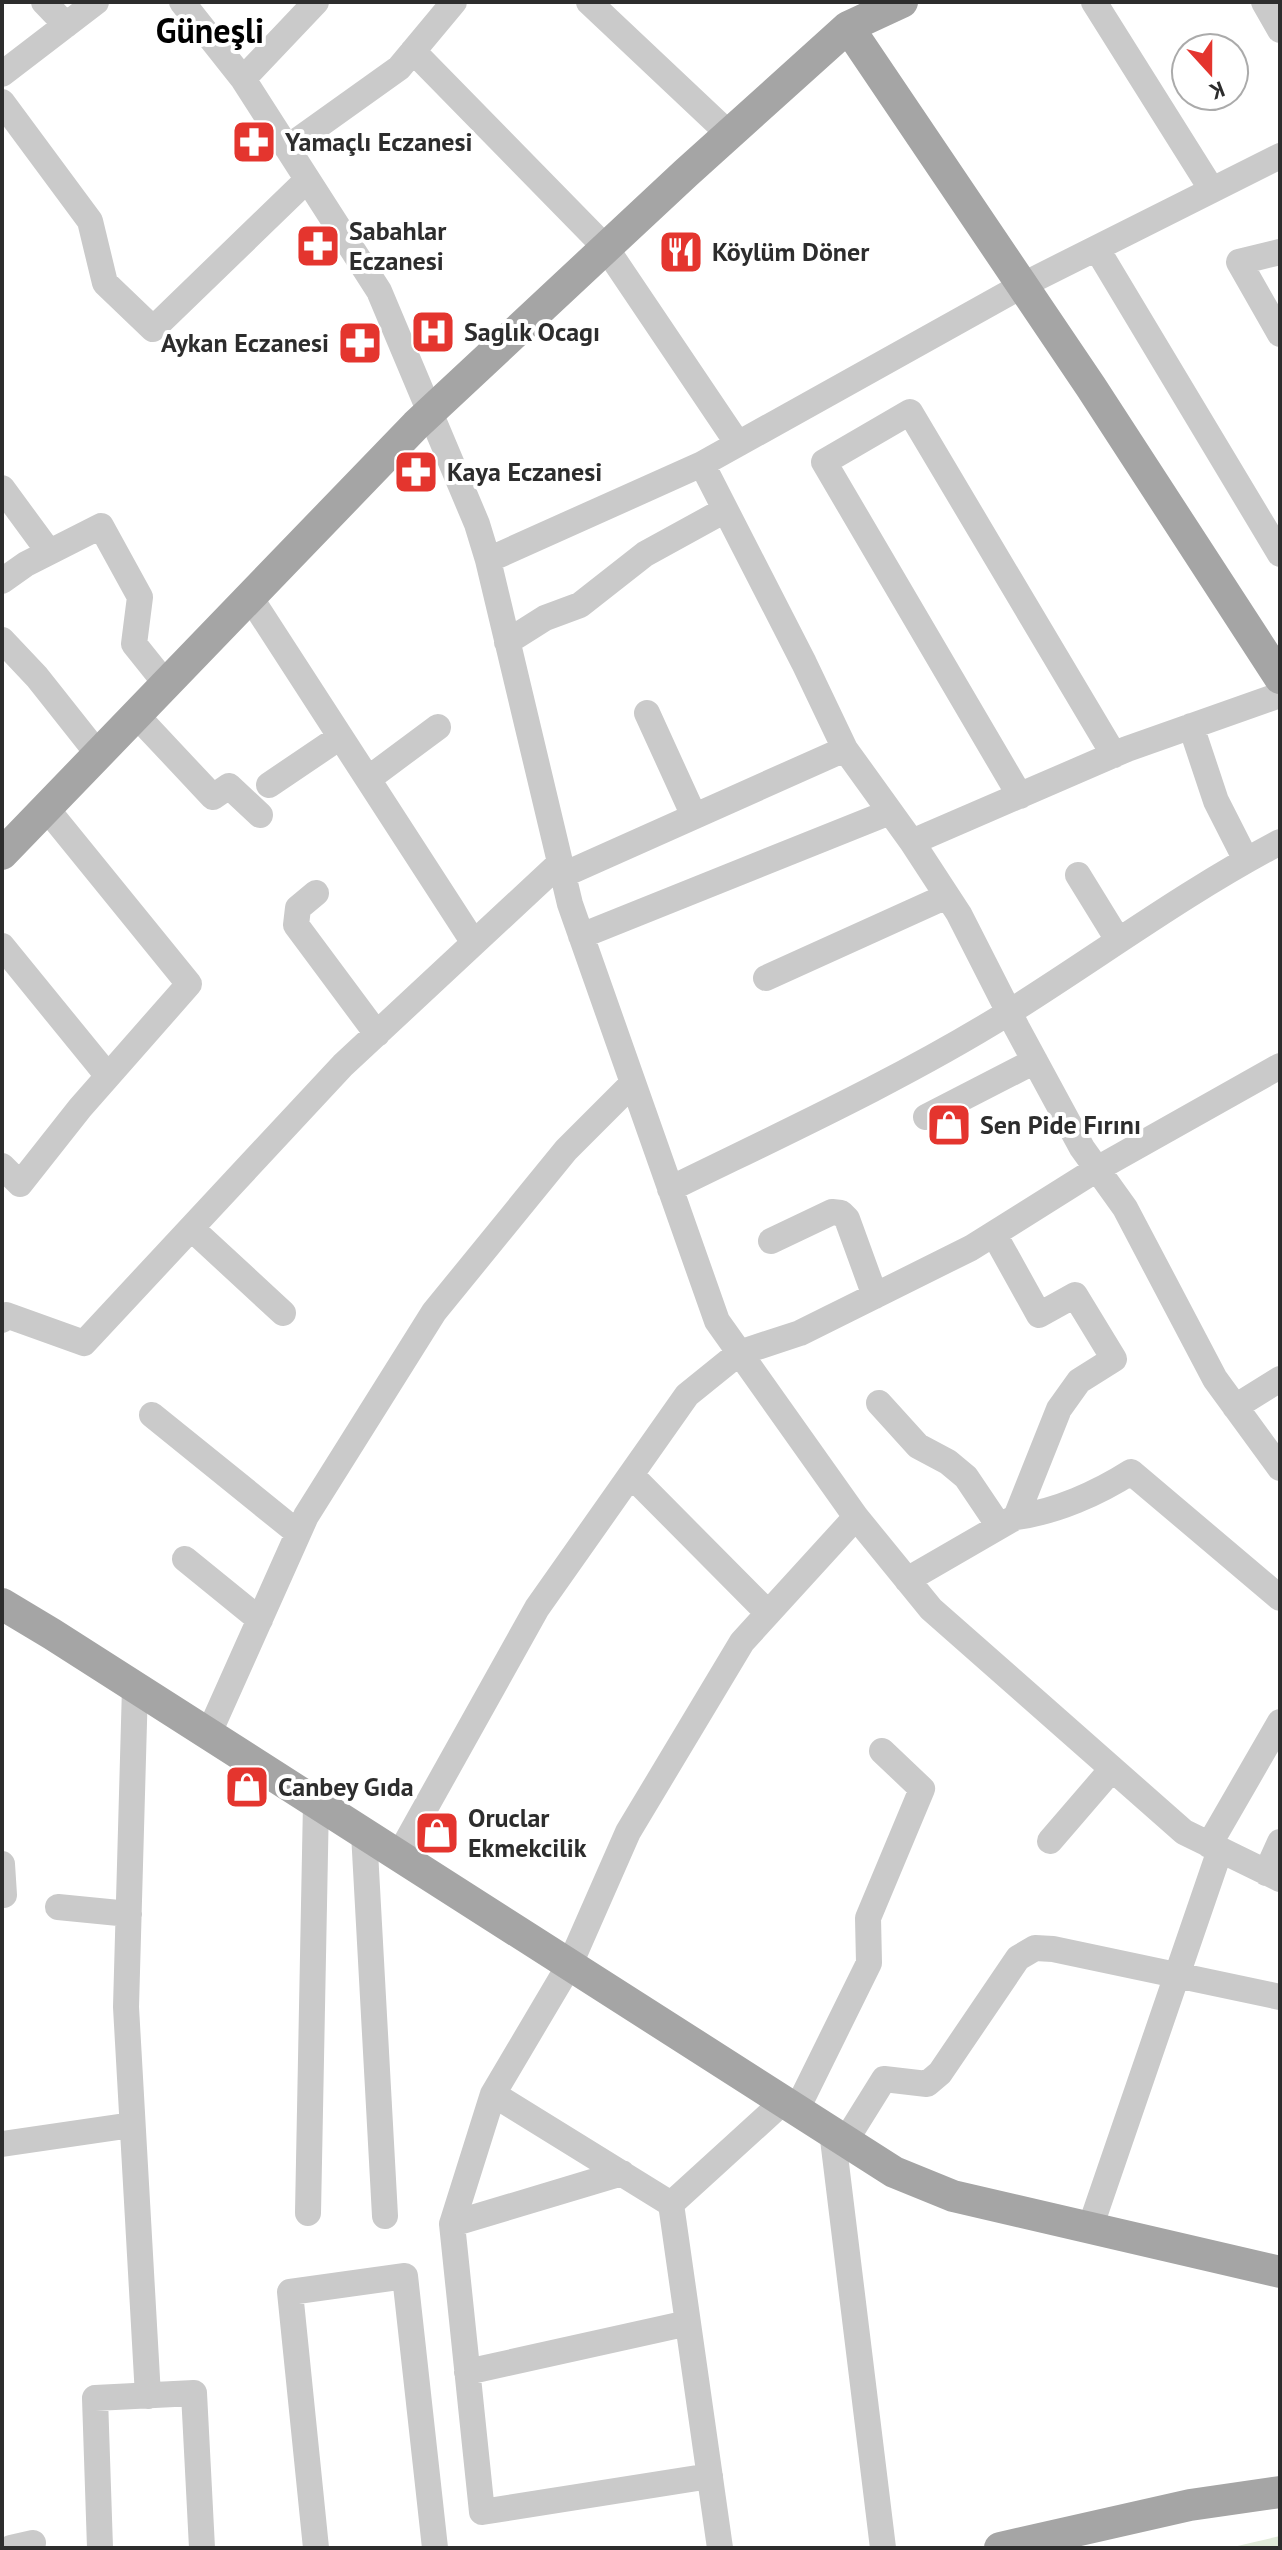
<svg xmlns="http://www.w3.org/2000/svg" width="1282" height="2550" viewBox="0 0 1282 2550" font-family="'PT Sans',sans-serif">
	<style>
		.green { fill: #e1ebda }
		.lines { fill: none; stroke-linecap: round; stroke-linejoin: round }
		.minor { stroke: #cacaca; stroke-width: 26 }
		.major { stroke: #a5a5a5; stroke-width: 32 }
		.labels { text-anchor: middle; stroke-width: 8; stroke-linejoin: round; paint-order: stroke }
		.poi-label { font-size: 26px; font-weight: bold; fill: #2d2d2d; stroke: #fff; text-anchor: start }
		.district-label { font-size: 34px; font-weight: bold; fill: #000; stroke: #fff }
	</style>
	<rect width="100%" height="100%" fill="#fff"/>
	<path class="green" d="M 1280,2536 L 1280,2548 L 1229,2548 Z"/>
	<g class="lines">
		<path class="minor" d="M 44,2 L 66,25
			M 182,2 L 243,79 L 379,291 L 477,524 L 488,560 L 570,904 L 717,1321 L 856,1517 L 931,1609 L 1184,1832 L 1280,1879
			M 589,2 L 729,134
			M 1094,2 L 1212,190
			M 1264,2 L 1280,30
			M 413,51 L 606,248 L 738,444
			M 2,74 L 96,2
			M 243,79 L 316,2
			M 2,102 L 90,221 L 105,283 L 153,329 L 307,180
			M 287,148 L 399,68 L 454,2
			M 1097,249 L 1280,554
			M 1280,252 L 1239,262 L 1280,334
			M 2,488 L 49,552
			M 488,560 L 702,464 L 1023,285 L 1280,156
			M 2,581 L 26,564 L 101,526 L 140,597 L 134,644 L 166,684
			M 250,597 L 474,943
			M 2,640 L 37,677 L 98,754
			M 507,642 L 545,618 L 580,605 L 645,554 L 725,510
			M 647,713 L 694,816
			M 136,715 L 213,797 L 229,786 L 260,815
			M 1191,726 L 1216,801 L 1246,860
			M 845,749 L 912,842 L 1127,749 L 1280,695
			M 368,779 L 438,727
			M 269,785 L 340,737
			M 1020,796 L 824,462 L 910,412 L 1114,755
			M 912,842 L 959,914 L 1017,1028 L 1082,1148 L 1125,1208 L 1215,1379 L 1280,1468
			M 563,875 L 845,749 L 804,663 L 702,464
			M 1078,875 L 1118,940
			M 316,893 L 298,908 L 296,925 L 377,1034
			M 581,936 L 890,812
			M 2,946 L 108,1076
			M 766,978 L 947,896
			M 926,1117 L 1035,1061
			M 2,1166 L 20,1184 L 80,1108 L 189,984 L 46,808
			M 670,1189 C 784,1133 900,1080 1008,1013 C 1099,956 1185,892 1280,842
			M 191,1228 L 283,1313
			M 771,1241 L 832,1212 L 841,1213 L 847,1219 L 875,1296
			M 2,1320 L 6,1315 L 84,1343 L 343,1065 L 560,863
			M 879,1403 L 918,1446 L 948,1462 L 966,1477 L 999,1526
			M 1235,1407 L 1280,1379
			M 152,1415 L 298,1533
			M 631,1475 L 768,1613
			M 1016,1517 C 1056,1512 1098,1493 1131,1472 L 1280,1598
			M 185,1559 L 260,1620
			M 907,1580 L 1016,1517 L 1059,1409 L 1079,1381 L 1114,1359 L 1075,1295 L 1039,1315 L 994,1234
			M 135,1687 L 126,2007 L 148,2396
			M 209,1733 L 306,1516 L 434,1312 L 566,1150 L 633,1083
			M 364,1833 L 385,2216
			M 1050,1841 L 1112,1769
			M 1209,1845 L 1280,1722
			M 399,1855 L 537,1608 L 687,1395 L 739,1353 L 800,1333 L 971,1248 L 1097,1169 L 1280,1066
			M 2,1864 L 4,1895
			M 1266,1873 L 1280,1842
			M 58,1907 L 129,1914
			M 493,2094 L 671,2204
			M 797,2109 L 869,1963 L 868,1918 L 922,1789 L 882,1751
			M 832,2131 L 883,2548
			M 846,2140 L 884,2079 L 927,2084 L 940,2073 L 1018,1958 L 1035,1948 L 1053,1949 L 1280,1997
			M 2,2144 L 132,2125
			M 308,2213 L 316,1802
			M 452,2224 L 622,2173
			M 1090,2228 L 1220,1850
			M 467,2372 L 688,2323
			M 710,2476 L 482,2512 L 452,2224 L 493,2094 L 570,1964 L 628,1832 L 742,1642 L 856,1517
			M 11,2548 L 33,2543
			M 100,2548 L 95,2398 L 194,2393 L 202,2548
			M 316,2548 L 290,2292 L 405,2276 L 435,2548
			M 720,2548 L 671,2204 L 784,2101"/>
		<path class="major" d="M 848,27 L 1091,387 L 1280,678
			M 2,854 L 416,425 L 686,173 L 848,27 L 902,2
			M 2,1604 L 52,1634 L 894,2172 L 953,2196 L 1280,2272
			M 1000,2548 L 1190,2505 L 1280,2492"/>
	</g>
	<defs>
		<g id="pharmacy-square" transform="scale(2.3)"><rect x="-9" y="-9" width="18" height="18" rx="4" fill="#e4352e" stroke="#fff"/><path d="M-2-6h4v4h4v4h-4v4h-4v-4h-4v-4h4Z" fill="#fff"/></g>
		<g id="restaurant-square" transform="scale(2.3)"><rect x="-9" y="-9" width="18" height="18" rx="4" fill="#e4352e" stroke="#fff"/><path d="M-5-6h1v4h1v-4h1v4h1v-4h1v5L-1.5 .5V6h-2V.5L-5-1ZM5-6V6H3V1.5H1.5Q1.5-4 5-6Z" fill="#fff"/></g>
		<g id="hospital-square" transform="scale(2.3)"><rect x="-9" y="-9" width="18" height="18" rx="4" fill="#e4352e" stroke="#fff"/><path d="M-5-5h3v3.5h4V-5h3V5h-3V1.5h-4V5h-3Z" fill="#fff"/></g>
		<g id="shop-square" transform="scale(2.3)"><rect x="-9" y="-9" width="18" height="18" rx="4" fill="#e4352e" stroke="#fff"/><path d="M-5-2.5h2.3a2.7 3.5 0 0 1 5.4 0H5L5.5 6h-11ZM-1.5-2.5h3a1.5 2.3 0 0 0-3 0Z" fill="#fff"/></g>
	</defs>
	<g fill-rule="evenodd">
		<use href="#pharmacy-square" x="254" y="142"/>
		<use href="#pharmacy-square" x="318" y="246"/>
		<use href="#restaurant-square" x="681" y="252"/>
		<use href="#hospital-square" x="433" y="332"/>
		<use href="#pharmacy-square" x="360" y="343"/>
		<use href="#pharmacy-square" x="416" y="472"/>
		<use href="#shop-square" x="949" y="1125"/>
		<use href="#shop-square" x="247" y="1787"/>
		<use href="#shop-square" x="437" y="1833"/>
	</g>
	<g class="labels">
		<g class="poi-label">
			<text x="285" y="151">Yamaçlı Eczanesi</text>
			<text x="349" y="240">Sabahlar<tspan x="349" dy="30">Eczanesi</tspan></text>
			<text x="712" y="261">Köylüm Döner</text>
			<text x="464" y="341">Saglık Ocagı</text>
			<text x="329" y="352" text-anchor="end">Aykan Eczanesi</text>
			<text x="447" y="481">Kaya Eczanesi</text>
			<text x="980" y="1134">Sen Pide Fırını</text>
			<text x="278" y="1796">Canbey Gıda</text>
			<text x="468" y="1827">Oruclar<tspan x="468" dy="30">Ekmekcilik</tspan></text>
		</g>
		<g class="district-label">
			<text x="210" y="43">Güneşli</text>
		</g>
	</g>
	<rect width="1282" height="2550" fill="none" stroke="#2d2d2d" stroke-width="8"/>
	<g transform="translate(1210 72) rotate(159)"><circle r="38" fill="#ffffff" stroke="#ababab" stroke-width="2"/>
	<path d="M0-6L14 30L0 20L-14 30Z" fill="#e4352e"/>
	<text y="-12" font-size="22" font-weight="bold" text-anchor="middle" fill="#2d2d2d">K</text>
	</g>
</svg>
